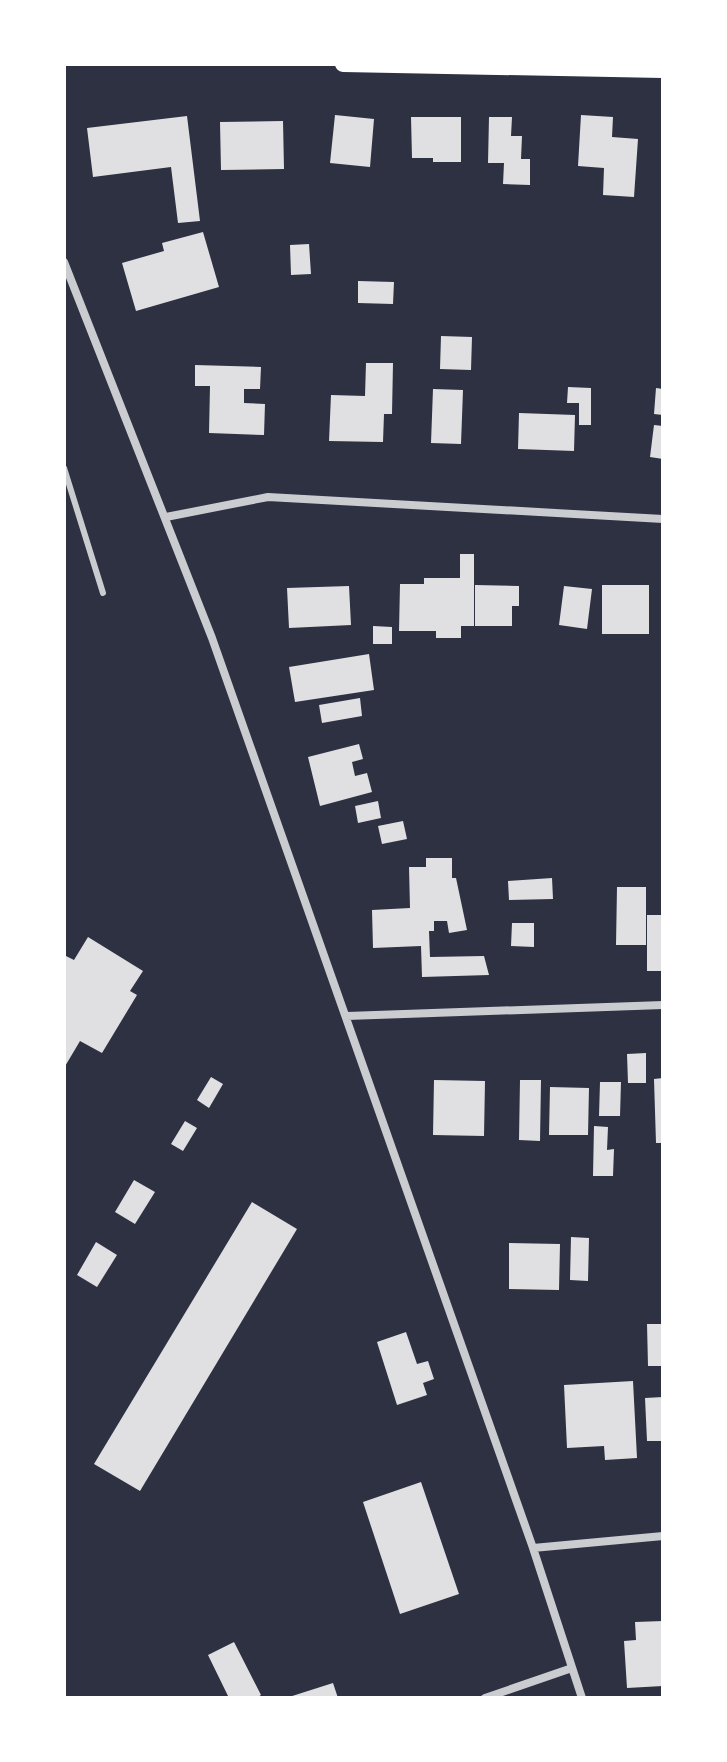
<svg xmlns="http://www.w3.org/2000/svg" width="727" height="1762" viewBox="0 0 727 1762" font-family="'Fira Sans',sans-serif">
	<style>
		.building { fill: #e0e0e3 }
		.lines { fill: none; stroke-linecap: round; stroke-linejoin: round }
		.service { stroke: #caccd0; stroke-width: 6 }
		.minor { stroke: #caccd0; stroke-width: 8 }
		.secondary { stroke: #fff; stroke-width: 16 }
	</style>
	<rect width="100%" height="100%" fill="#2d3142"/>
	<path class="building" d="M 335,115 L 374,119 L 370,167 L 330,163 Z
		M 581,115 L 613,117 L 612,137 L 638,139 L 634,197 L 603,195 L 604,168 L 578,166 Z
		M 187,116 L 200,221 L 178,223 L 171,167 L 93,177 L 87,128 Z
		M 411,117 L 461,117 L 461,162 L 433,162 L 433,158 L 412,158 Z
		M 489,117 L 512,117 L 511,136 L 522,136 L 521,159 L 530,159 L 530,185 L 503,184 L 504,163 L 488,163 Z
		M 283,121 L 284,169 L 221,170 L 220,122 Z
		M 203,232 L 219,287 L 136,311 L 122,263 L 164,251 L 162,243 Z
		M 309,244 L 311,274 L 291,275 L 290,245 Z
		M 358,281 L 394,282 L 393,304 L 358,303 Z
		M 441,336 L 472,337 L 471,370 L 440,369 Z
		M 366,363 L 393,363 L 392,414 L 384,414 L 383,442 L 329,441 L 331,395 L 365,396 Z
		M 195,365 L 261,367 L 260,389 L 244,389 L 244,403 L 265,404 L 264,435 L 209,433 L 210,386 L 195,386 Z
		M 568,387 L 591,388 L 591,425 L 579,425 L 579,403 L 567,403 Z
		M 656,388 L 663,389 L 663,415 L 654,414 Z
		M 433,389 L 463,390 L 461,444 L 431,443 Z
		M 519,413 L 575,415 L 574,451 L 518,449 Z
		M 654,425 L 663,426 L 663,459 L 650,457 Z
		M 460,554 L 474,554 L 474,626 L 461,626 L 461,638 L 436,638 L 436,631 L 399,631 L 400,584 L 424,584 L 424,578 L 460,578 Z
		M 475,585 L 519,586 L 519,606 L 512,606 L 512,626 L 475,626 Z
		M 602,585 L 649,585 L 649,634 L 602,634 Z
		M 349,586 L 351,625 L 289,628 L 287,588 Z
		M 564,586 L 592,589 L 587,629 L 559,625 Z
		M 373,626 L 392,627 L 392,644 L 373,644 Z
		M 369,654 L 374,690 L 295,702 L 289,667 Z
		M 360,698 L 362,716 L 322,723 L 319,705 Z
		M 359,744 L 363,759 L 352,762 L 355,776 L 367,773 L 372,792 L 320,806 L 308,757 Z
		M 378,801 L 381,818 L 358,823 L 355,806 Z
		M 403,821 L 407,839 L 382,844 L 378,826 Z
		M 426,858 L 452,858 L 452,878 L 456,878 L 467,930 L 449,933 L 447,921 L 434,921 L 434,931 L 429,931 L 430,957 L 484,956 L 489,975 L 422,977 L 421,946 L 373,948 L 372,910 L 410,908 L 409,867 L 426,867 Z
		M 552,878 L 553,899 L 509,900 L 508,881 Z
		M 617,887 L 646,887 L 646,945 L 616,945 Z
		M 647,915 L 663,915 L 663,971 L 647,971 Z
		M 512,923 L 534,923 L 534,947 L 511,946 Z
		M 88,937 L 143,971 L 130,991 L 137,995 L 102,1053 L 80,1041 L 64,1068 L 64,955 L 74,960 Z
		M 646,1053 L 646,1083 L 628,1083 L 627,1054 Z
		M 211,1077 L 223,1084 L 209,1108 L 197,1100 Z
		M 663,1078 L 663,1143 L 656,1143 L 654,1079 Z
		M 434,1080 L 485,1081 L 484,1136 L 433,1135 Z
		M 520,1080 L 541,1080 L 540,1141 L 519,1140 Z
		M 600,1082 L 621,1082 L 620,1116 L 599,1116 Z
		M 550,1087 L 589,1088 L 588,1135 L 549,1135 Z
		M 185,1121 L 197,1128 L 183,1151 L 171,1144 Z
		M 594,1126 L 608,1127 L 607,1150 L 614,1149 L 613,1176 L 593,1176 Z
		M 134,1180 L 155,1192 L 135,1224 L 115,1212 Z
		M 252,1202 L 297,1229 L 140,1491 L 94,1464 Z
		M 571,1237 L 589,1238 L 588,1281 L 570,1280 Z
		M 96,1242 L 117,1255 L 97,1287 L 77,1275 Z
		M 509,1243 L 560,1244 L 559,1290 L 509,1289 Z
		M 647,1324 L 663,1324 L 663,1366 L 648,1366 Z
		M 406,1332 L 417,1364 L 428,1361 L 434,1379 L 423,1383 L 427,1395 L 397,1405 L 377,1342 Z
		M 633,1381 L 637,1458 L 605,1460 L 604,1446 L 567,1448 L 564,1385 Z
		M 663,1397 L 663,1441 L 647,1441 L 645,1398 Z
		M 421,1482 L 459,1594 L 400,1614 L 363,1502 Z
		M 663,1621 L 663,1686 L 627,1688 L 624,1641 L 636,1640 L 635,1622 Z
		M 234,1642 L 261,1695 L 256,1698 L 229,1698 L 208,1655 Z
		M 333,1683 L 338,1698 L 289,1698 L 289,1697 Z"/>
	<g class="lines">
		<path class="service" d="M 64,468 L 103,593"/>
		<path class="minor" d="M 64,262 L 212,638 L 533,1548 L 582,1698
			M 166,517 L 268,497 L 663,519
			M 347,1016 L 663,1005
			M 533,1548 L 663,1536
			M 485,1698 L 572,1668"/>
		<path class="secondary" d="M 343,64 L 663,70"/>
	</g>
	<rect width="727" height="1762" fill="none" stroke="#ffffff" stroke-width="132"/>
</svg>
